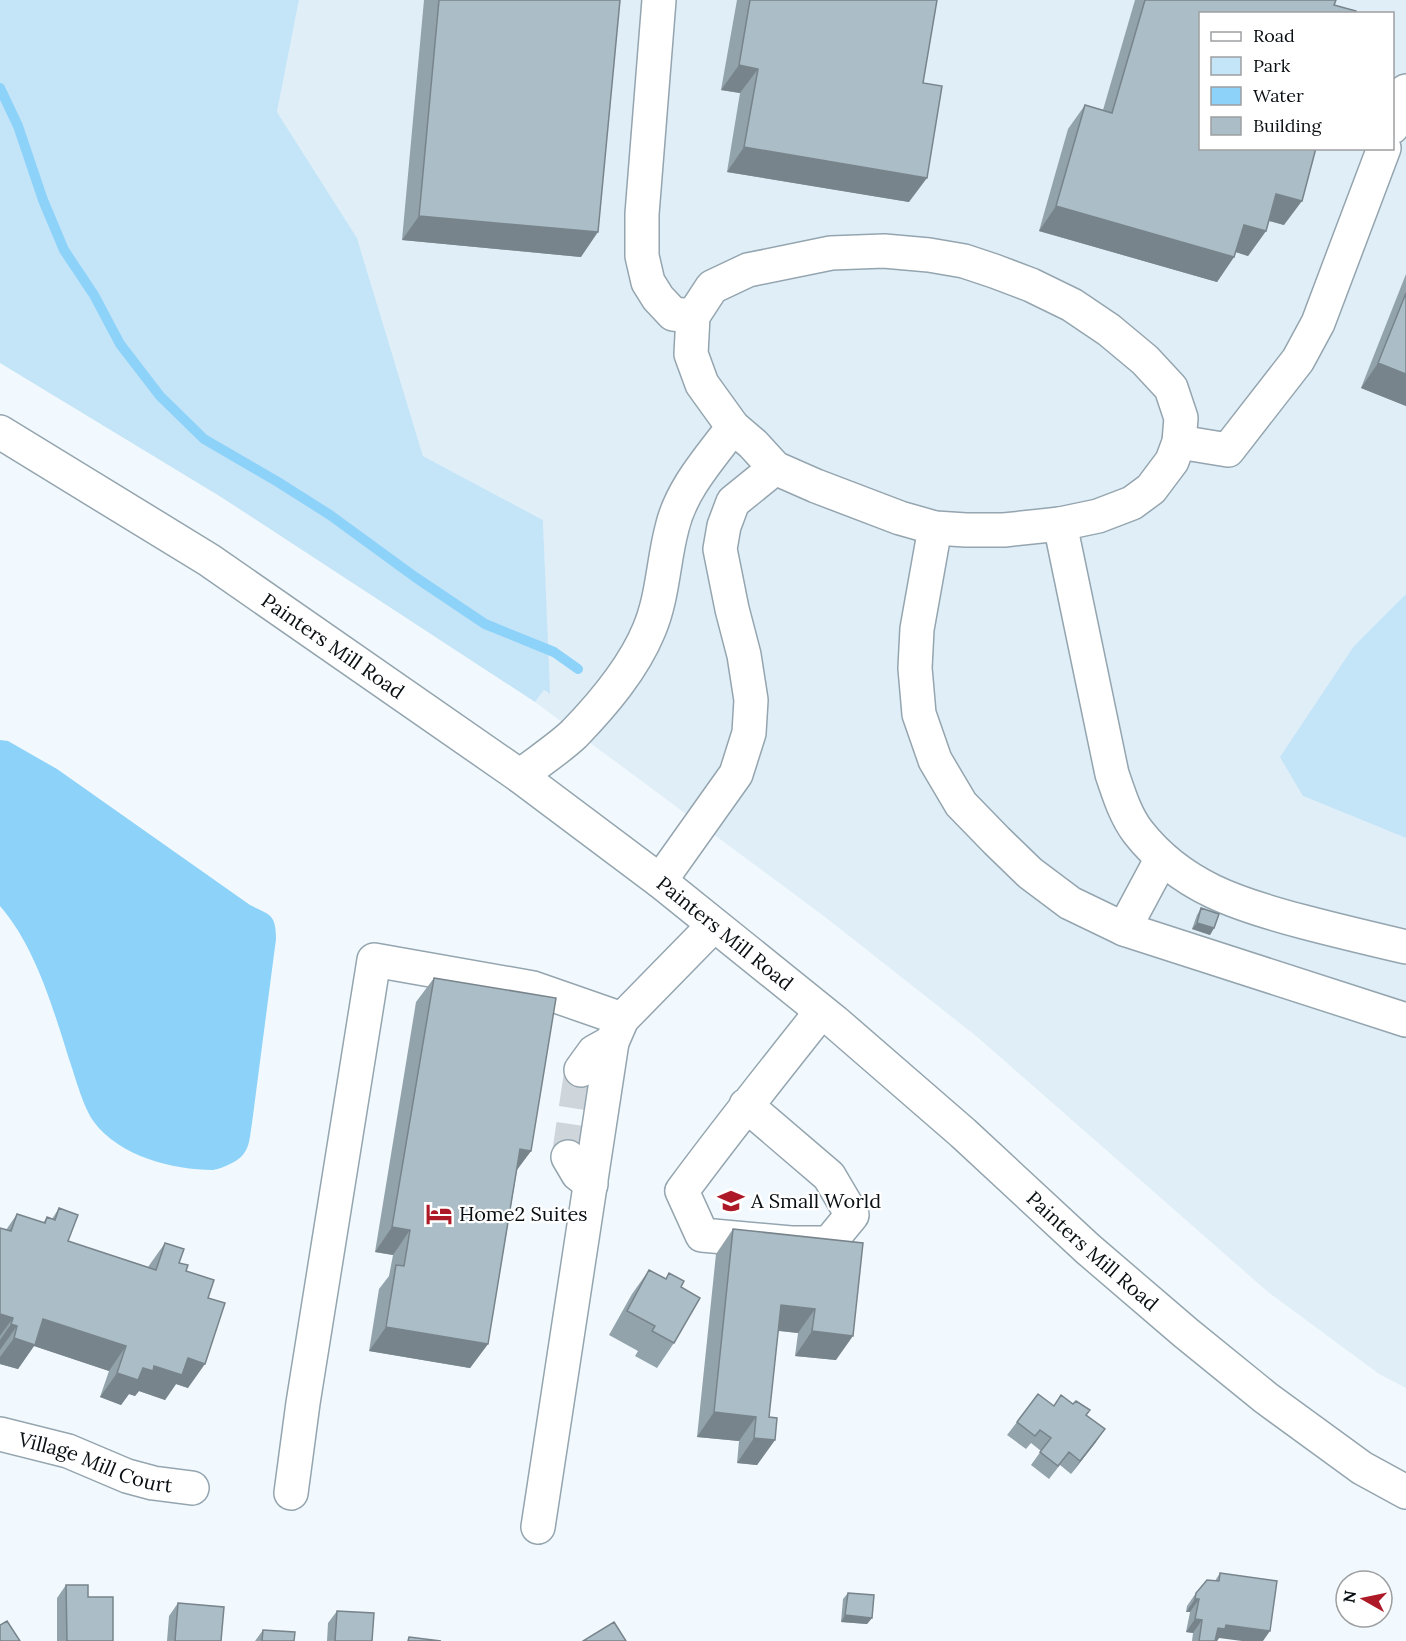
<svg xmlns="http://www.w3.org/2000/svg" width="1406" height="1641" viewBox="0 0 1406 1641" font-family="Lora,serif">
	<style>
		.built { fill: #e0eef7; fill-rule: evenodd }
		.green { fill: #c4e4f7 }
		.water { fill: #8dd2f9 }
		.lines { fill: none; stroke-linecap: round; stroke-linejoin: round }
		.stream { stroke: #8dd2f9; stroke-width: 10 }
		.minor-tunnel { stroke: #cfd6db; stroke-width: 33; stroke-dasharray: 33 16; stroke-linecap: butt }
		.minor-casing { stroke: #94a5af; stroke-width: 36 }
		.major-casing { stroke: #94a5af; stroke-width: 36 }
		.minor { stroke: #fff; stroke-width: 33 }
		.major { stroke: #fff; stroke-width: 33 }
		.wall { fill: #93a3ab }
		.shaded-wall { fill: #78848b }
		.building { fill: #abbdc7; stroke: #78848b; stroke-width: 1.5 }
		.labels { text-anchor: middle; stroke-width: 4.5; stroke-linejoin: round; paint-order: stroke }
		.street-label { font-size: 20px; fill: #090f12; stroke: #fff }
		.poi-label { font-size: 20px; fill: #090f12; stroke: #fff; text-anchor: start }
	</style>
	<rect width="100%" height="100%" fill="#f2f9fe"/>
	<path class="built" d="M 299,0 L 1406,0 L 1406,594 L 1354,646 L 1303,796 L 1406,838 L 1406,1388 L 1379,1374 L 1268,1292 L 976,1036 L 825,917 L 535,702 L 544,690 L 549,694 L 543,520 L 423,456 L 357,238 L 277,112 ZM 1200,14 L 1392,14 L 1392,148 L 1200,148 Z"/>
	<path class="green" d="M 0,0 L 299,0 L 277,112 L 357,238 L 423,456 L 543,520 L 550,694 L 544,690 L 535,702 L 221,497 L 0,363 Z
		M 1406,594 L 1406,838 L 1303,796 L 1280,757 L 1354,646 Z"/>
	<path class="water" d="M 0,740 L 8,741 L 57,769 L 250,905 C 270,915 276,914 276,939 L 252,1123 C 249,1142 250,1155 230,1164 C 224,1167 219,1169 213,1170 C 173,1170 119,1156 94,1122 C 83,1107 75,1076 69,1059 C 53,1008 35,946 0,906 Z"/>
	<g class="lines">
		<path class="stream" d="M 0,88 L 18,126 L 43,200 L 64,250 L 94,295 L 120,344 L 160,396 L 204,439 L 278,482 L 330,515 L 415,577 L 485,624 L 554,652 L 578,669"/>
		<path class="minor-tunnel" d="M 568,1157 L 581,1070"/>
		<g class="minor-casing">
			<g id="minor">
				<path d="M 659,0 L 642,214 L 642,256 L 648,282 L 658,298 L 673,314 L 693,316"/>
				<path d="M 1392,127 L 1406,91"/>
				<path d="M 884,251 L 929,255 L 964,261 L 994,271 L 1031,285 L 1072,305 L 1109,330 L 1145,360 L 1171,388 L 1181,418 L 1179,442 L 1172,461 L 1151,489 L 1132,503 L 1098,516 L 1060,524 L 1004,530 L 966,530 L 935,528 L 900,518 L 816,486 L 775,468 L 753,444 L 733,427 L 702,384 L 691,354 L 693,316 L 712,287 L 748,270 L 831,253 Z"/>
				<path d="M 1179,442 L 1228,450 L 1298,360 L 1318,323 L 1384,148"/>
				<path d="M 1060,524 L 1112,774 C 1119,794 1125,815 1138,832 C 1181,887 1239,905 1304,922 C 1338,931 1372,939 1406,947"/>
				<path d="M 935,528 L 917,629 L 915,668 L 919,714 L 935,760 L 961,804 L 997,841 L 1030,873 L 1070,903 L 1124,929 L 1406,1020"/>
				<path d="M 520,776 C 538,762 558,749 574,734 C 603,704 633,669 649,630 C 663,597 663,562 672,528 C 681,489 710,458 733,427"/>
				<path d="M 660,881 L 736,774 L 749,733 L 751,700 L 744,655 L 732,609 L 720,549 L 724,526 L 733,502 L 775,468"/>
				<path d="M 1124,929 L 1162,858"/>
				<path d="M 581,1070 L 594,1052 L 612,1042"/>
				<path d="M 746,1105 L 829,1176 L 852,1215 L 829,1243 L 791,1243 L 702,1235 L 682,1191 C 727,1130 774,1071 821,1012"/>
				<path d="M 568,1157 L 578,1174 L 591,1184"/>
				<path id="s1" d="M 0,1434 L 68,1451 L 127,1476 L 153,1483 L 192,1488"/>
				<path d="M 291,1493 L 303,1403 L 374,960 L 533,988 L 622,1019 L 714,925"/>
				<path d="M 538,1527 L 612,1042 L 622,1019"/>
			</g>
		</g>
		<g class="major-casing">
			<g id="major">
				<path id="s2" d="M 0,432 L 209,560 L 520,776 L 660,881 L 835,1022 L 963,1133 L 1088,1249 L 1186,1333 L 1266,1398 L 1362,1468 L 1406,1492"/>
			</g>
		</g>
		<use href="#minor" class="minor"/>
		<use href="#major" class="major"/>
	</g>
	<path class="wall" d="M 424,0 L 620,0 L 581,257 L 402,240 Z
		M 737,0 L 937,0 L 923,83 L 909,202 L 727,172 L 740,93 L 721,90 Z
		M 1135,0 L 1336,0 L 1284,225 L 1269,221 L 1266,231 L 1248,256 L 1236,252 L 1234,257 L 1217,282 L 1039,231 L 1068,129 L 1085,105 L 1103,110 Z
		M 1406,274 L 1406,406 L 1361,388 Z
		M 1201,908 L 1214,928 L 1210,935 L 1192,929 L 1197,915 Z
		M 434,978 L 531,1151 L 517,1170 L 488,1344 L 470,1368 L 369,1351 L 379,1289 L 389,1276 L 393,1255 L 375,1252 L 416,1002 Z
		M 59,1208 L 68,1241 L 148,1267 L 165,1243 L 179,1263 L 208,1298 L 188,1388 L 176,1384 L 165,1400 L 139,1391 L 135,1396 L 129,1394 L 121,1405 L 100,1397 L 109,1371 L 34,1346 L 18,1369 L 0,1364 L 0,1228 L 6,1230 L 17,1214 L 43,1223 L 47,1217 L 52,1219 Z
		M 733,1229 L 863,1243 L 836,1360 L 795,1356 L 798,1333 L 778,1331 L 769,1417 L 775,1440 L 757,1465 L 737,1463 L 739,1441 L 697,1437 L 716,1254 Z
		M 649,1270 L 666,1279 L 669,1273 L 681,1287 L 674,1343 L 657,1368 L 635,1356 L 638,1351 L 609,1335 L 632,1294 Z
		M 1054,1406 L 1086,1415 L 1096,1442 L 1071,1474 L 1060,1465 L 1049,1479 L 1031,1465 L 1041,1451 L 1031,1443 L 1026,1449 L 1007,1435 L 1017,1422 Z
		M 1220,1573 L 1219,1638 L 1217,1641 L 1192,1641 L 1193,1633 L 1186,1632 L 1190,1612 L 1186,1612 L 1187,1606 L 1196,1593 L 1215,1581 Z
		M 66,1585 L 88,1597 L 113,1641 L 57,1641 L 57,1598 Z
		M 848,1593 L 872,1618 L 867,1624 L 841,1622 L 843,1599 Z
		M 178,1603 L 221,1641 L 167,1641 L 169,1616 Z
		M 337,1611 L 372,1641 L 327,1641 L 328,1623 Z
		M 263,1630 L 294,1641 L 255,1641 Z"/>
	<path class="shaded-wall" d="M 739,65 L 758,69 L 740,93 L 721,90 Z
		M 744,147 L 927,178 L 909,202 L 727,172 Z
		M 1276,194 L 1302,201 L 1284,225 L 1259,218 Z
		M 1056,206 L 1234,257 L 1217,282 L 1039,231 Z
		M 419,216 L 598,232 L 581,257 L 402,240 Z
		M 1244,225 L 1266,231 L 1248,256 L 1226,249 Z
		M 1378,363 L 1406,374 L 1406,406 L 1361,388 Z
		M 1197,923 L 1214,928 L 1210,935 L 1192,929 Z
		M 520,1149 L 531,1151 L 513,1175 Z
		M 392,1227 L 410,1230 L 393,1255 L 375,1252 Z
		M 781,1305 L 815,1309 L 798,1333 L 764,1329 Z
		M 0,1314 L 13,1318 L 0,1336 Z
		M 43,1319 L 126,1346 L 109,1371 L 34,1346 L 18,1369 L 0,1364 L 0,1357 L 14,1338 Z
		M 11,1324 L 17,1326 L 0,1350 L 0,1340 Z
		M 386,1327 L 488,1344 L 470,1368 L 369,1351 Z
		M 812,1331 L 853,1336 L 836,1360 L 795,1356 Z
		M 188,1358 L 205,1364 L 188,1388 L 176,1384 L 165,1400 L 139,1391 L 135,1396 L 129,1394 L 121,1405 L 100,1397 L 117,1373 L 154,1366 Z
		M 714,1412 L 756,1417 L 739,1441 L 697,1437 Z
		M 1105,1429 L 1096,1442 L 1071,1474 L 1080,1461 Z
		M 754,1438 L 775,1440 L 757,1465 L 737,1463 Z
		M 1195,1599 L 1199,1599 L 1190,1612 L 1186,1612 Z
		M 845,1615 L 872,1618 L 867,1624 L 841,1622 Z
		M 1195,1619 L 1202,1620 L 1193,1633 L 1186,1632 Z
		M 1226,1625 L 1270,1631 L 1263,1641 L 1242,1641 L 1219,1638 L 1217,1641 L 1212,1641 L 1218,1628 Z"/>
	<path class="building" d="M 439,0 L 620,0 L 598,232 L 419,216 Z
		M 750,0 L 937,0 L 923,83 L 942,86 L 927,178 L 744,147 L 758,69 L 739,65 Z
		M 1145,0 L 1336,0 L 1334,5 L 1356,11 L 1355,14 L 1200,14 L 1200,148 L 1316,148 L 1302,201 L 1276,194 L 1266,231 L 1244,225 L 1234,257 L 1056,206 L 1085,105 L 1112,113 Z
		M 1406,293 L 1406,374 L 1378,363 Z
		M 1201,908 L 1219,914 L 1214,928 L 1197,923 Z
		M 434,978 L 556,998 L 531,1151 L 520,1149 L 488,1344 L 386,1327 L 396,1265 L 404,1266 L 410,1230 L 392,1227 Z
		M 59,1208 L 78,1215 L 68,1241 L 156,1270 L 165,1243 L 184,1249 L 179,1263 L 188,1265 L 186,1271 L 214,1280 L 208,1298 L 225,1303 L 205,1364 L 188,1358 L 182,1375 L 154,1366 L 153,1371 L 143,1368 L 138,1380 L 117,1373 L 126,1346 L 43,1319 L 35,1345 L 14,1338 L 17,1326 L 11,1324 L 13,1318 L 0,1314 L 0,1228 L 11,1231 L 17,1214 L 45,1223 L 47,1217 L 55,1220 Z
		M 733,1229 L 863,1243 L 853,1336 L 812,1331 L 815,1309 L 781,1305 L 769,1417 L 777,1418 L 775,1440 L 754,1438 L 756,1417 L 714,1412 Z
		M 649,1270 L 666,1279 L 669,1273 L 684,1281 L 681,1287 L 700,1298 L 674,1343 L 652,1331 L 655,1326 L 627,1311 Z
		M 1038,1394 L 1054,1406 L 1061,1395 L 1073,1404 L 1076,1401 L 1090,1410 L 1086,1415 L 1105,1429 L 1080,1461 L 1069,1452 L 1058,1466 L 1040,1452 L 1051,1438 L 1040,1430 L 1035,1436 L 1017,1422 Z
		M 1220,1573 L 1277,1581 L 1270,1631 L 1226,1625 L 1225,1629 L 1218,1628 L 1215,1641 L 1199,1641 L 1202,1620 L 1195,1619 L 1199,1599 L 1195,1599 L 1196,1593 L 1207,1580 L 1219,1581 Z
		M 66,1585 L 88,1585 L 88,1597 L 113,1597 L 113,1641 L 67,1641 Z
		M 848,1593 L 874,1595 L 872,1618 L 845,1615 Z
		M 178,1603 L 224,1607 L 221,1641 L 175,1641 Z
		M 337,1611 L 374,1613 L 372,1641 L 335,1641 Z
		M 7,1621 L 20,1641 L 0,1641 L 0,1625 Z
		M 614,1622 L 626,1641 L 583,1641 Z
		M 263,1630 L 295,1632 L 294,1641 L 262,1641 Z
		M 409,1637 L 441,1641 L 408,1641 Z"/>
	<defs>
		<g id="school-bare" transform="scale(2.07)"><path d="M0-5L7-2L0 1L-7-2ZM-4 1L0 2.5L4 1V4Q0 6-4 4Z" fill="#ad1927" stroke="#fff" stroke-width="2.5" paint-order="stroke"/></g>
		<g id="hotel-bare" transform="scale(2.07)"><path d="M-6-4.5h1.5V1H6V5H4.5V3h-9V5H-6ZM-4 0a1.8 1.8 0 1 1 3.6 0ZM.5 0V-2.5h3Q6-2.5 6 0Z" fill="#ad1927" stroke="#fff" stroke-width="2.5" paint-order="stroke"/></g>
	</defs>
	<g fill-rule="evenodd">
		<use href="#school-bare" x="731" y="1201"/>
		<use href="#hotel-bare" x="439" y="1214"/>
	</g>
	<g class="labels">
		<g class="street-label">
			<text dy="7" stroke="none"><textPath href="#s2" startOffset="396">Painters Mill Road</textPath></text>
			<text dy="7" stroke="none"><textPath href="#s2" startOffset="882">Painters Mill Road</textPath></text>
			<text dy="7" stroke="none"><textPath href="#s2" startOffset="1368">Painters Mill Road</textPath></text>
			<text dy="7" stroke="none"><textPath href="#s1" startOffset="100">Village Mill Court</textPath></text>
		</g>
		<g class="poi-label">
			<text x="751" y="1208">A Small World</text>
			<text x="459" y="1221">Home2 Suites</text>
		</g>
	</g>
	<rect x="1199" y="12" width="195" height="138" fill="#ffffff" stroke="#9d9fa0" stroke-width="1.5"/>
	<rect x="1211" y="32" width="30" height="9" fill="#ffffff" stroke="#9d9fa0" stroke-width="1.5"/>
	<text x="1253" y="42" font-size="18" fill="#090f12">Road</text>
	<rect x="1211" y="57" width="30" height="18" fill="#c4e4f7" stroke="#9d9fa0" stroke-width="1.5"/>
	<text x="1253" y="72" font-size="18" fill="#090f12">Park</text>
	<rect x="1211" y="87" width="30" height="18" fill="#8dd2f9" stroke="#9d9fa0" stroke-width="1.5"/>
	<text x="1253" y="102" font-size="18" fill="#090f12">Water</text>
	<rect x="1211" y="117" width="30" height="18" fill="#abbdc7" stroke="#9d9fa0" stroke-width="1.5"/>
	<text x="1253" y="132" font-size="18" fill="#090f12">Building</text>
	<g transform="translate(1364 1599) rotate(279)"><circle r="28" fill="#ffffff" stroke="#9d9fa0" stroke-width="1.5"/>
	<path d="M0-4.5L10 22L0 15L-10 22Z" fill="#ad1927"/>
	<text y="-9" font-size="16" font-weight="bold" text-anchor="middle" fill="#090f12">N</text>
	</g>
</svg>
